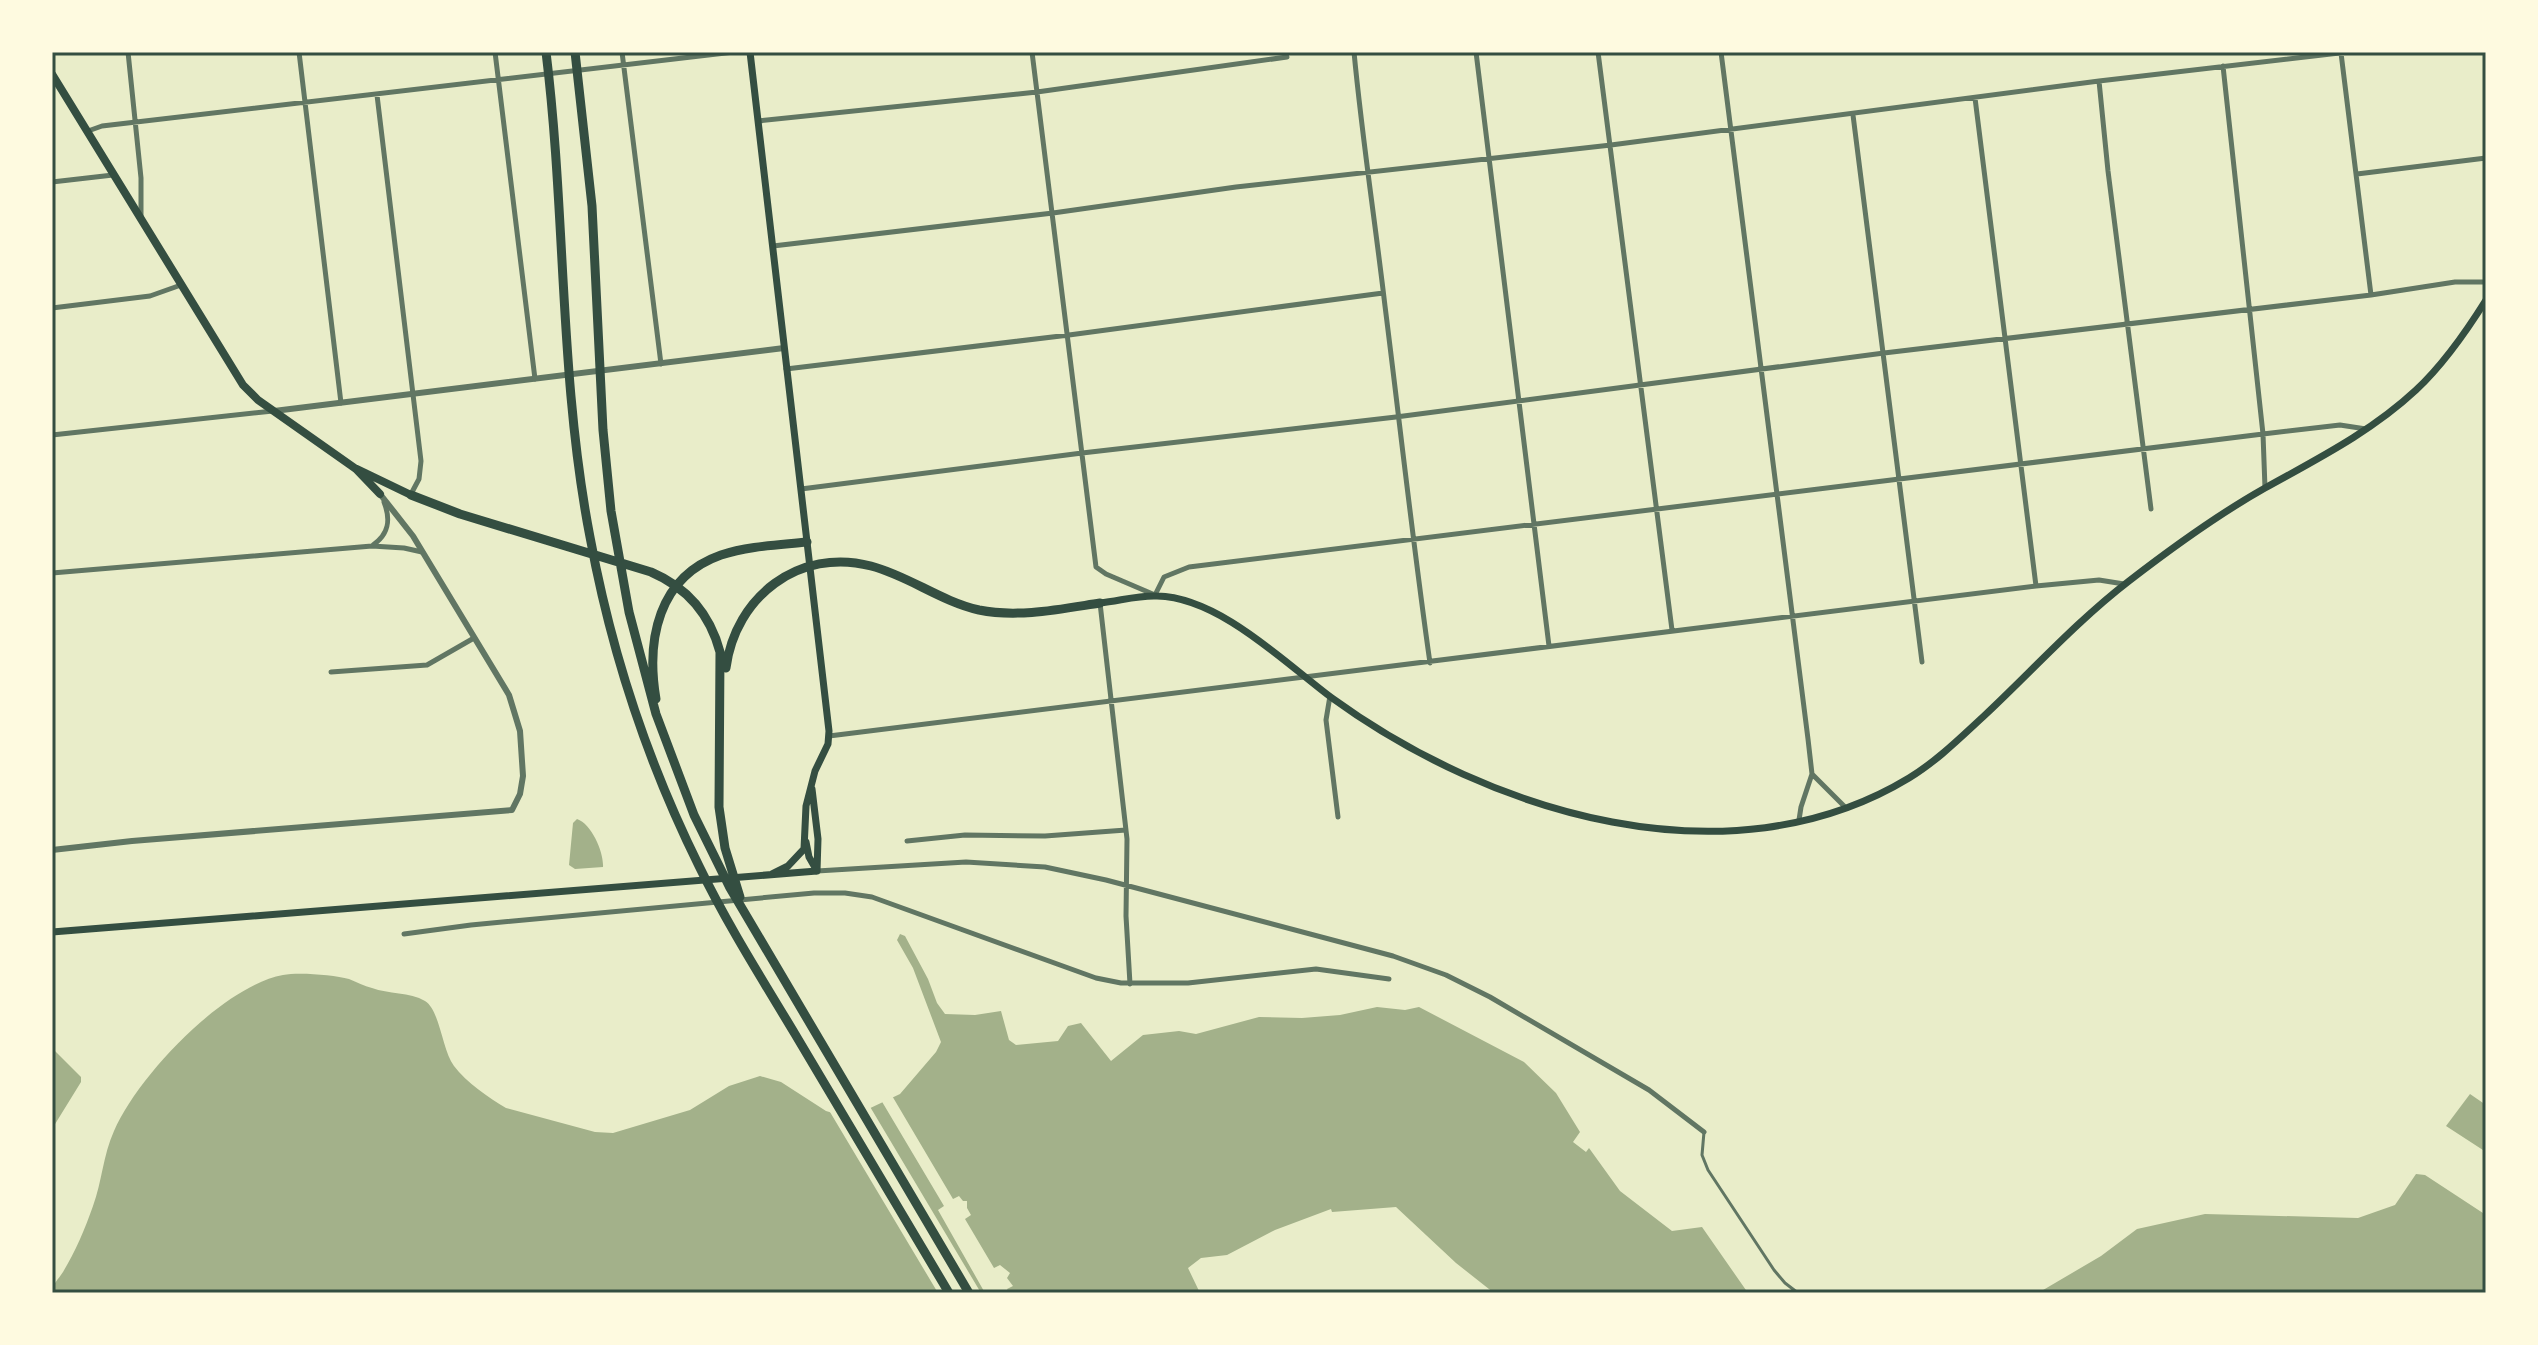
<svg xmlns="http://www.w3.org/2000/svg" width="2538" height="1345" viewBox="0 0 2538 1345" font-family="'Fira Sans',sans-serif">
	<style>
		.water { fill: #a3b18a }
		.pier { fill: #e9edc9 }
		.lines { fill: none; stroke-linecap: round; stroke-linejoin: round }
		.service { stroke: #617663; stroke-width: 3 }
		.minor { stroke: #617663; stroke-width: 5 }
		.tertiary { stroke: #617663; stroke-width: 6 }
		.secondary { stroke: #344e41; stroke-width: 7 }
		.trunk { stroke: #344e41; stroke-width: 8 }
		.motorway { stroke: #344e41; stroke-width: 9 }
		.neatline { fill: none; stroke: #344e41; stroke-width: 3 }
	</style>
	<rect width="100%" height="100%" fill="#e9edc9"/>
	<path class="water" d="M 577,819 C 592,824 604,853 603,867 L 575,869 L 569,865 L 573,823 Z
		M 900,934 L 905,936 L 928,979 L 937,1003 L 945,1014 L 975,1015 L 1001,1011 L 1009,1040 L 1016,1045 L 1058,1041 L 1068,1026 L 1081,1023 L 1111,1061 L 1143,1035 L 1179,1031 L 1196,1034 L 1259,1017 L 1302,1018 L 1340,1015 L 1377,1007 L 1405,1010 L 1419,1007 L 1524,1062 L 1556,1093 L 1580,1132 L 1573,1142 L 1586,1152 L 1589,1148 L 1620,1191 L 1672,1231 L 1702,1227 L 1748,1293 L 1494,1293 L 1456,1263 L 1396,1207 L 1332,1212 L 1331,1209 L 1275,1230 L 1227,1255 L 1201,1258 L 1188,1268 L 1200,1293 L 52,1293 C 52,1284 58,1280 63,1272 C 75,1252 85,1229 93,1206 C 102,1182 103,1155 114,1131 C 138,1076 223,986 283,975 C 299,972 334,975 349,979 C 357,982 364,986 372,988 C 388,994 410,992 425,1001 C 440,1010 442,1050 454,1066 C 466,1082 489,1098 506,1108 L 595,1132 L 613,1133 L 690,1110 L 729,1086 L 760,1076 L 781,1082 L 826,1111 L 836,1114 L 864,1111 L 900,1094 L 936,1052 L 941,1042 L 913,968 L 897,940 Z
		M 52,1048 L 81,1077 L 81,1082 L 52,1129 Z
		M 2470,1094 L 2486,1105 L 2486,1152 L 2446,1126 Z
		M 2416,1174 L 2425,1175 L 2486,1215 L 2486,1293 L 2038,1293 L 2101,1256 L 2137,1229 L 2205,1214 L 2358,1218 L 2395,1205 Z"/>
	<path class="pier" d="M 891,1094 L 953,1199 L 959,1196 L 963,1201 L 967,1201 L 967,1208 L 971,1215 L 965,1219 L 994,1268 L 1000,1265 L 1010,1273 L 1007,1278 L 1013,1286 L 1007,1289 L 1009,1293 L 985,1293 L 938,1210 L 944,1206 L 881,1100 Z
		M 869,1105 L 981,1293 L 938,1293 L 827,1107 L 850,1110 Z"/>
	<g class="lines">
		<path class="service" d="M 1704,1132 L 1702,1155 L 1708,1170 L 1774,1270 L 1785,1283 L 1798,1293"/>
		<path class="minor" d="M 128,52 L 141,178 L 141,218
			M 299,52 L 341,403
			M 495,52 L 535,379
			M 622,52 L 661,364
			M 1032,52 L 1096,567 L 1106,574 L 1155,595 L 1164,577 L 1189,567 L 2263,434 L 2340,425 L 2366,429
			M 1354,52 C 1362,137 1375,221 1385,306 C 1400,425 1413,544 1430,663
			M 1476,52 L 1549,646
			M 1598,52 L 1672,630
			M 1721,52 L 1808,739 L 1812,774 L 1801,807 L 1799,820
			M 2341,53 L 2371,295
			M 2223,66 L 2263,434 L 2265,488
			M 2099,81 L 2108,171 L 2151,509
			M 377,95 L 421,461 L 419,479 L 411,494
			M 1975,98 L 2036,586
			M 1853,115 L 1922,662
			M 758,121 L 1037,92 L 1287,57
			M 88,131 L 102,126 L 734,52
			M 2357,174 L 2486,158
			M 52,182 L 113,175
			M 773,246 L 1053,213 L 1236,187 L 1611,145 L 2099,81 L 2348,52
			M 52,308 L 150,296 L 181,285
			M 786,369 L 1069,335 L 1383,293
			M 52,435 L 273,411
			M 801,489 L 1082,453 L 1396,417 L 1884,353 L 2371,295 L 2455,282 L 2486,282
			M 373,545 C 389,534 391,520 384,502
			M 52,573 L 372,546 L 404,548 L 422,552
			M 1100,603 L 1127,839 L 1126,916 L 1130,984
			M 331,672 L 427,665 L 474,638
			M 1330,696 L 1326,720 L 1338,817
			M 829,736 L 2036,586 L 2099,580 L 2124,584
			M 1812,774 L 1845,807
			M 907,841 L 965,835 L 1045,836 L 1126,830
			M 817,871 L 966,862 L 1045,867 L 1106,880 L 1393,956 L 1446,975 L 1490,997 L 1649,1090 L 1704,1132
			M 404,934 L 471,925 L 814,893 L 845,893 L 872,897 L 1096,978 L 1121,983 L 1188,983 L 1316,969 L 1389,979"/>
		<path class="tertiary" d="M 274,411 L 784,348
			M 52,850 L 132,841 L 512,810 L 520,794 L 523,776 L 520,731 L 509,695 L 413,536 L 380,494"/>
		<path class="secondary" d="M 750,52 L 829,731 L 828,744 L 815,771 L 806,806 L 804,849 L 788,866 L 772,874
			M 1100,603 C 1119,601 1139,595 1157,596 C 1219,597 1285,663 1332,698 C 1490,813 1729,887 1909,778 C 1937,761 1961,737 1985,715 C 2033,670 2077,621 2129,581 C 2173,547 2217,515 2265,488 C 2317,459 2371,432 2416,390 C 2444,364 2466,332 2486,300
			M 812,789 L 818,839 L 817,871
			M 806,842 L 809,857 L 817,871
			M 52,932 L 817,871"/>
		<path class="trunk" d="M 52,74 L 243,385 L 258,400 L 356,469 L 380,494
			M 357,469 L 411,495"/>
		<path class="motorway" d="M 546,52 C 566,214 559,377 590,537 C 611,651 648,763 699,866 C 727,924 762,979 795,1034 C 846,1121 898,1207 949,1293
			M 575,52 L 592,206 L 603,430 L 611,511 L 629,612 L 656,714 L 694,815 L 730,888 L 969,1293
			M 411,495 L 460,514 L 651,572 C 686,587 710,614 720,652 L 719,807 L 725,848 L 740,897
			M 726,668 C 735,597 799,547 871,566 C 909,576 940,601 979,610 C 1018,618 1061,609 1100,603
			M 656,699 C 646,640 658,577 721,555 C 748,546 779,545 807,542"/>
	</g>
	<rect width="2538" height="1345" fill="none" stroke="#fefae0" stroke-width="108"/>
	<rect x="54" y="54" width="2430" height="1237" class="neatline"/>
</svg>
